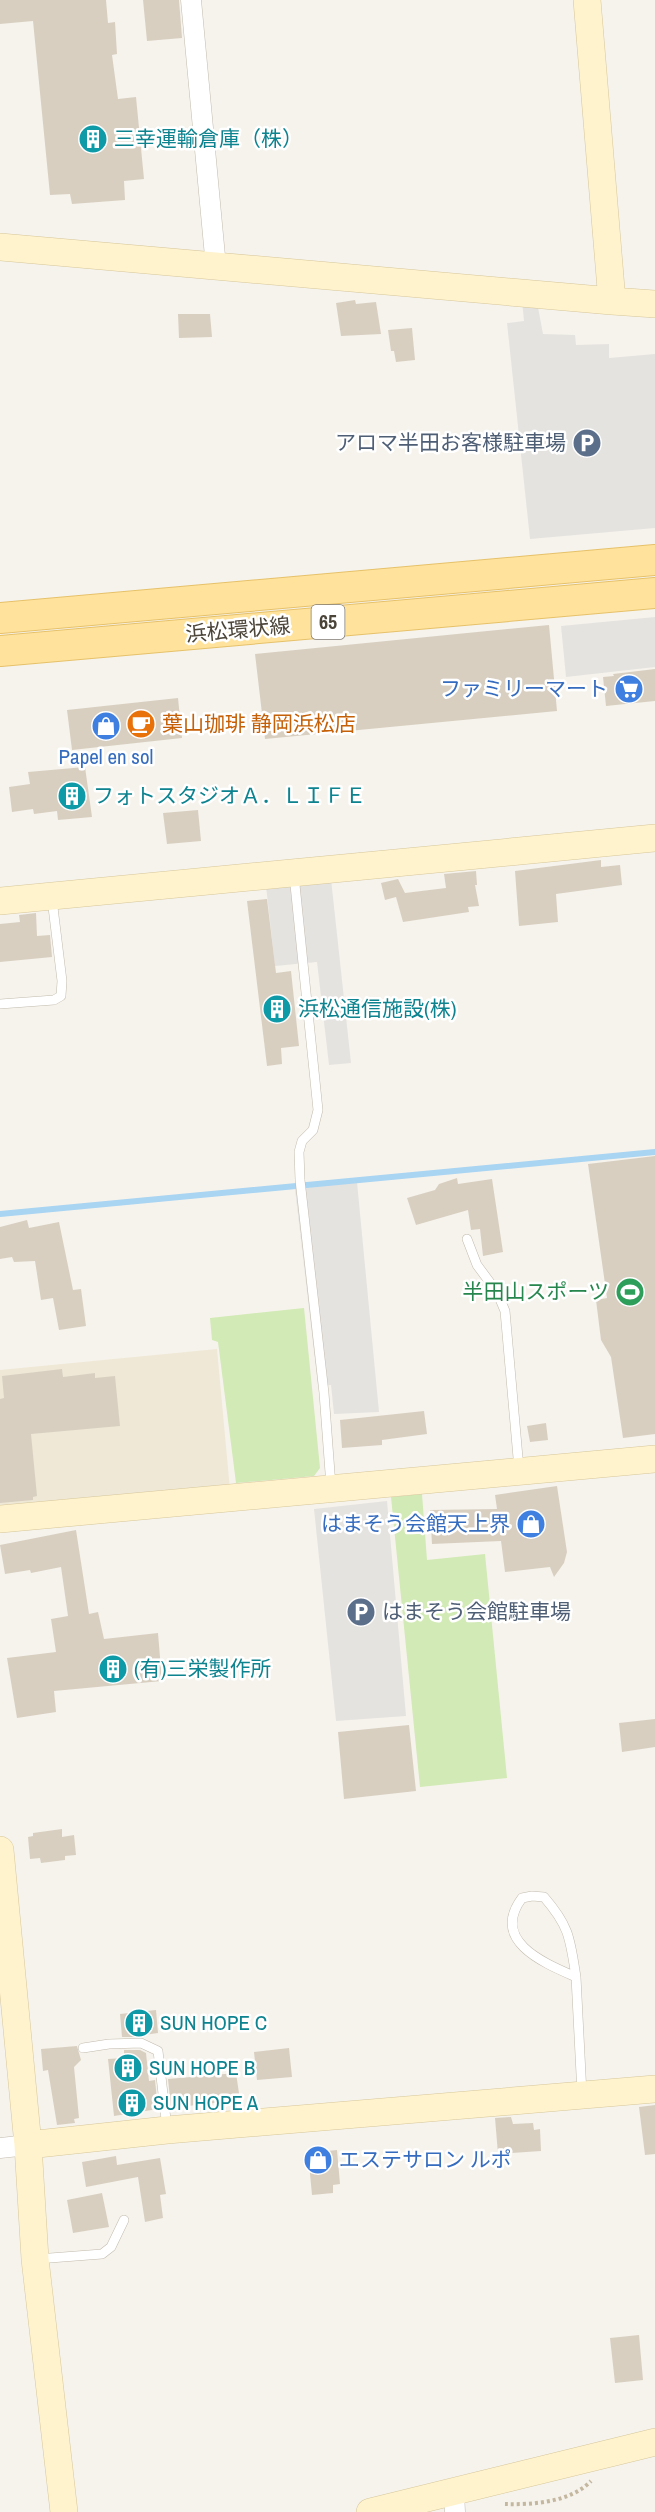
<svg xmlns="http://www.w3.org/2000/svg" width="655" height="2512" viewBox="0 0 655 2512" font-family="'Archivo Narrow','Noto Sans JP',sans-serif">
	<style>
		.education { fill: #efe8d6 }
		.green { fill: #d2eab5 }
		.parking { fill: #e5e3e0 }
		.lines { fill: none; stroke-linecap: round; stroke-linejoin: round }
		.stream { stroke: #a9d4f2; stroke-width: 6 }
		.building { fill: #d8cfc1 }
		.lane-casing { stroke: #c2bbae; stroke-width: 10 }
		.street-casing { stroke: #c2bbae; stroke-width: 21 }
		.secondary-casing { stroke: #d6c79b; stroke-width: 28 }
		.primary-casing { stroke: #e6c16a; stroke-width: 32 }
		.path { stroke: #c4b79f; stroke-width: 4; stroke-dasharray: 3 3; stroke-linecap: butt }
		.lane { stroke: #fff; stroke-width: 9 }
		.street { stroke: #fff; stroke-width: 20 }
		.secondary { stroke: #fff3cd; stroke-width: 27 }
		.primary { stroke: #ffe39c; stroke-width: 30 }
		.labels { text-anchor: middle; stroke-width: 5; stroke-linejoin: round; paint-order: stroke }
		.shield { fill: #fff; stroke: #817c74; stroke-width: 1.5 }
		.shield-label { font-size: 20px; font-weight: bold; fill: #4b4439 }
		.culture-label { font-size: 21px; fill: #0d838f; stroke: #fff; text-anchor: start }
		.service-label { font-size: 21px; fill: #4e5e75; stroke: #fff; text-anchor: end }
		.street-label { font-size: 21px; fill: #4b4439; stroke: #fff }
		.shop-label { font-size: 21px; fill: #366cbe; stroke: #fff; text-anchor: end }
		.food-label { font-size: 21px; fill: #c56008; stroke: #fff; text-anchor: start }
		.leisure-label { font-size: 21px; fill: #27864d; stroke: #fff; text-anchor: end }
	</style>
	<rect width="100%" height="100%" fill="#f6f3ec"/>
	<path class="education" d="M 217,1349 L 230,1490 L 0,1513 L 0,1370 Z"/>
	<path class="green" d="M 304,1308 L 320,1468 L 314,1476 L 236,1483 L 218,1342 L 212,1340 L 210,1318 Z
		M 422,1494 L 427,1560 L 485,1554 L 507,1778 L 420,1787 L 391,1497 Z"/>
	<path class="parking" d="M 522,301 L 537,302 L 543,334 L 575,335 L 576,345 L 609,344 L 609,358 L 655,354 L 655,528 L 530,539 L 507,323 L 524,321 Z
		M 655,617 L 655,667 L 566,677 L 561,626 Z
		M 331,879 L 351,1063 L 329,1065 L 317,962 L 275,966 L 266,886 Z
		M 357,1182 L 379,1412 L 334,1414 L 331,1385 L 318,1386 L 295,1189 Z
		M 387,1501 L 406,1716 L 336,1721 L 314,1509 Z"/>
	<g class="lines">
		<path class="stream" d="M 0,1214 L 655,1152"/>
	</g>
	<path class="building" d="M 0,0 L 106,0 L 108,23 L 115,22 L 117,54 L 112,55 L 118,99 L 136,97 L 144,179 L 124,181 L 125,200 L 72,204 L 70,194 L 50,195 L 33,21 L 0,24 Z
		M 143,0 L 179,0 L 182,38 L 147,41 Z
		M 355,300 L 356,304 L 376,302 L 381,334 L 341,336 L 336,303 Z
		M 178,314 L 210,314 L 212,337 L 179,338 Z
		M 412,328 L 415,360 L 396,362 L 394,351 L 391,351 L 388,330 Z
		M 549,625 L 557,711 L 265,739 L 255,654 Z
		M 655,669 L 655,701 L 606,706 L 603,677 L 614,676 L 613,674 Z
		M 178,698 L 182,738 L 72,750 L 67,710 Z
		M 85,767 L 92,817 L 58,820 L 57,811 L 34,814 L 33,809 L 12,812 L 9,787 L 30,784 L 28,772 Z
		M 198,810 L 201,841 L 167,844 L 163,813 Z
		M 601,860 L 601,867 L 620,865 L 622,885 L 556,894 L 558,922 L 519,926 L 515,871 Z
		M 476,871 L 477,885 L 475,885 L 479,906 L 468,907 L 469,912 L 403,922 L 396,897 L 385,900 L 381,883 L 398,879 L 405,893 L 446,888 L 444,874 Z
		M 267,899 L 276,973 L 291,971 L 299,1046 L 281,1048 L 282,1064 L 267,1066 L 247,901 Z
		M 36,913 L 37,936 L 50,935 L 52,957 L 0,962 L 0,924 L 20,922 L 19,915 Z
		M 655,1156 L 655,1434 L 623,1438 L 611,1357 L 601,1340 L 596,1300 L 607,1298 L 588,1164 Z
		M 457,1178 L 458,1184 L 492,1179 L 503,1252 L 483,1256 L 480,1229 L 471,1230 L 468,1210 L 416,1225 L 407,1198 L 435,1190 L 439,1184 Z
		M 27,1220 L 29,1228 L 59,1222 L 73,1290 L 81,1289 L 86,1326 L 59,1330 L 53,1298 L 41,1300 L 35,1261 L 14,1262 L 12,1257 L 0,1259 L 0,1227 Z
		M 62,1369 L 63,1377 L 95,1373 L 95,1378 L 115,1376 L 120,1426 L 31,1434 L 37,1496 L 33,1497 L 33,1500 L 0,1503 L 0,1399 L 4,1398 L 2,1376 Z
		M 424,1411 L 427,1434 L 382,1440 L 382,1445 L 342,1448 L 340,1420 Z
		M 546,1423 L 548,1440 L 530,1442 L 527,1426 Z
		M 557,1486 L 567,1552 L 564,1563 L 554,1577 L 550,1567 L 505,1572 L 501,1541 L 432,1544 L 430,1510 L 497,1509 L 495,1495 Z
		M 76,1530 L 89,1614 L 98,1612 L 104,1639 L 158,1633 L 162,1681 L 54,1691 L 56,1712 L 17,1718 L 7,1658 L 56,1652 L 51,1619 L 68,1616 L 61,1567 L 31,1573 L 30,1570 L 5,1574 L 0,1545 Z
		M 655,1719 L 655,1747 L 622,1752 L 619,1723 Z
		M 409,1725 L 416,1791 L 344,1799 L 338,1732 Z
		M 62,1829 L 62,1837 L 74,1835 L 76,1855 L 65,1856 L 65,1860 L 41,1863 L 40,1858 L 30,1859 L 28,1837 L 33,1836 L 33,1833 Z
		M 156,2010 L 158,2033 L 144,2035 L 144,2037 L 122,2037 L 120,2014 Z
		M 77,2046 L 81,2060 L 74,2067 L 79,2118 L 74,2119 L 75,2123 L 57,2125 L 48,2070 L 43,2071 L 41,2049 Z
		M 289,2048 L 292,2077 L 257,2080 L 254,2052 Z
		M 124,2050 L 140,2050 L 146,2053 L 149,2081 L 155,2080 L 158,2109 L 114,2116 L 108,2059 L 124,2058 Z
		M 236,2073 L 240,2100 L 171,2108 L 168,2079 Z
		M 655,2105 L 655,2154 L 645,2155 L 639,2107 Z
		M 511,2117 L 513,2124 L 533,2123 L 534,2130 L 540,2129 L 541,2151 L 498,2154 L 495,2118 Z
		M 337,2150 L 340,2184 L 333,2185 L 333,2193 L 312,2195 L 308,2153 Z
		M 116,2156 L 117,2165 L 160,2158 L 166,2194 L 160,2195 L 163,2218 L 145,2222 L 138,2177 L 86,2187 L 82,2162 Z
		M 102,2193 L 109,2227 L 73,2233 L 67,2200 Z
		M 639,2335 L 643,2380 L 615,2383 L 610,2338 Z"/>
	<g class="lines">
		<g class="lane-casing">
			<path id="lane" d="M 294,875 L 318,1110 L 313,1130 L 302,1141 L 299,1152 L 300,1180 L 324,1393 L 331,1486
				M 0,1004 L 54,1000 L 61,996 L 62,981 L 52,899
				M 467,1239 L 477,1265 L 497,1292 L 505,1311 L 519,1469
				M 576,1977 C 570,1939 570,1927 544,1897 L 532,1896 L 522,1898 C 490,1941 544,1963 576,1977 L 582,2094
				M 83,2048 L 109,2044 L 141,2043 L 158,2051 L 167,2128
				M 37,2259 L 102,2254 L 111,2247 L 124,2220"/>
		</g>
		<g class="street-casing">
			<path id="street" d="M 191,0 L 216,267
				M 0,2148 L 28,2145
				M 454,2492 L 455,2512"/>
		</g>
		<g class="secondary-casing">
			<path id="secondary" d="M 587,0 L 612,301 L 655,304
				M 0,247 L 612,301
				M 0,901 L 655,838
				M 0,1519 L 655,1459
				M 0,1850 L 28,2145 L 35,2259 L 64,2512
				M 28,2145 L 167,2130 L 655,2089
				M 370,2512 L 655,2442"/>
		</g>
		<g class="primary-casing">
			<path id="primary" d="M 0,618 L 655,560
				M 0,651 L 655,593"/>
		</g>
		<path class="path" d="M 505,2504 C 533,2505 571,2502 591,2481"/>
		<use href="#lane" class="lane"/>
		<use href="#street" class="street"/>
		<use href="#secondary" class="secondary"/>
		<use href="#primary" class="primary"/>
	</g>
	<defs>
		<g id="building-disc" transform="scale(1.5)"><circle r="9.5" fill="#0f9aa8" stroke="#fff"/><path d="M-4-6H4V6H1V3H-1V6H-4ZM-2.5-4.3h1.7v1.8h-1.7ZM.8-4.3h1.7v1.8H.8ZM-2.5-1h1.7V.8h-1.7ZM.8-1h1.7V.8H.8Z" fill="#fff"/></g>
		<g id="parking-disc" transform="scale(1.5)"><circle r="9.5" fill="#5c6f8a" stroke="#fff"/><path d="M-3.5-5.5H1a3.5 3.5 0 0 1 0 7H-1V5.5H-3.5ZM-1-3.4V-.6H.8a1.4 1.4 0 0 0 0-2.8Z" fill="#fff"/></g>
		<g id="supermarket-disc" transform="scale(1.5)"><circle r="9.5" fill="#3f7fe0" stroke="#fff"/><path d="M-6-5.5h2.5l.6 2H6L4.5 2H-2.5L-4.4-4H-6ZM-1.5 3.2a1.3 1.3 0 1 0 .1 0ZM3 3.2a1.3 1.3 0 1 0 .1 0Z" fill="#fff"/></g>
		<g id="cafe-disc" transform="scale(1.5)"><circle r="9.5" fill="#e8710a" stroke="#fff"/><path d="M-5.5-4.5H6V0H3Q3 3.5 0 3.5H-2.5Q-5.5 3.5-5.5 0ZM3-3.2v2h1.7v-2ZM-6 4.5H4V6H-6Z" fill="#fff"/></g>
		<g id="shop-disc" transform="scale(1.5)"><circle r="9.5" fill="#3f7fe0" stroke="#fff"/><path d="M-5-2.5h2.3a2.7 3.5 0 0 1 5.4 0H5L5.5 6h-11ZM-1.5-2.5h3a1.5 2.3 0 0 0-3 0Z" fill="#fff"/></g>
		<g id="stadium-disc" transform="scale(1.5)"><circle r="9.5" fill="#2e9e5b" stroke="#fff"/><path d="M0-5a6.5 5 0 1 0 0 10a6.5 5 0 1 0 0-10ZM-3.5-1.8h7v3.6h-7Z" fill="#fff"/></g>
	</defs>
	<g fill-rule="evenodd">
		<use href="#building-disc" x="93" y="139"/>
		<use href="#parking-disc" x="587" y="443"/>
		<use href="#supermarket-disc" x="629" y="689"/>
		<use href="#cafe-disc" x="141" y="724"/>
		<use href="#shop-disc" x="106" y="726"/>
		<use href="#building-disc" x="72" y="796"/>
		<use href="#building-disc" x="277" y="1009"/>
		<use href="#stadium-disc" x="630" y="1292"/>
		<use href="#shop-disc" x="531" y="1524"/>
		<use href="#parking-disc" x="361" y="1612"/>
		<use href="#building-disc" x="113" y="1669"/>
		<use href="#building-disc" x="139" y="2023"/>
		<use href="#building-disc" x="128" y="2068"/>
		<use href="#building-disc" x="132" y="2103"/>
		<use href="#shop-disc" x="318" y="2160"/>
	</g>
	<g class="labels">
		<rect class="shield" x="311.5" y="605" width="33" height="34" rx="4.5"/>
		<g class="shield-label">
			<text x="328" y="629">65</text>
		</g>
		<g class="culture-label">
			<text x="114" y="146">三幸運輸倉庫（株）</text>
			<text x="93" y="803">フォトスタジオＡ．ＬＩＦＥ</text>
			<text x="298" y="1016">浜松通信施設(株)</text>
			<text x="134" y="1676">(有)三栄製作所</text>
			<text x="160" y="2030">SUN HOPE C</text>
			<text x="149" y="2075">SUN HOPE B</text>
			<text x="153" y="2110">SUN HOPE A</text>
		</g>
		<g class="service-label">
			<text x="566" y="450">アロマ半田お客様駐車場</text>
			<text x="382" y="1619" text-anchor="start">はまそう会館駐車場</text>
		</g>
		<g class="street-label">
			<text transform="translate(238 630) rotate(-5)" y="7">浜松環状線</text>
		</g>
		<g class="shop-label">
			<text x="608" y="696">ファミリーマート</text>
			<text x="106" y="764" text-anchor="middle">Papel en sol</text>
			<text x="510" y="1531">はまそう会館天上界</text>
			<text x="339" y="2167" text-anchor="start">エステサロン ルポ</text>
		</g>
		<g class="food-label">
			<text x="162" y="731">葉山珈琲 静岡浜松店</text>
		</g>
		<g class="leisure-label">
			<text x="609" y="1299">半田山スポーツ</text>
		</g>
	</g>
</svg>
